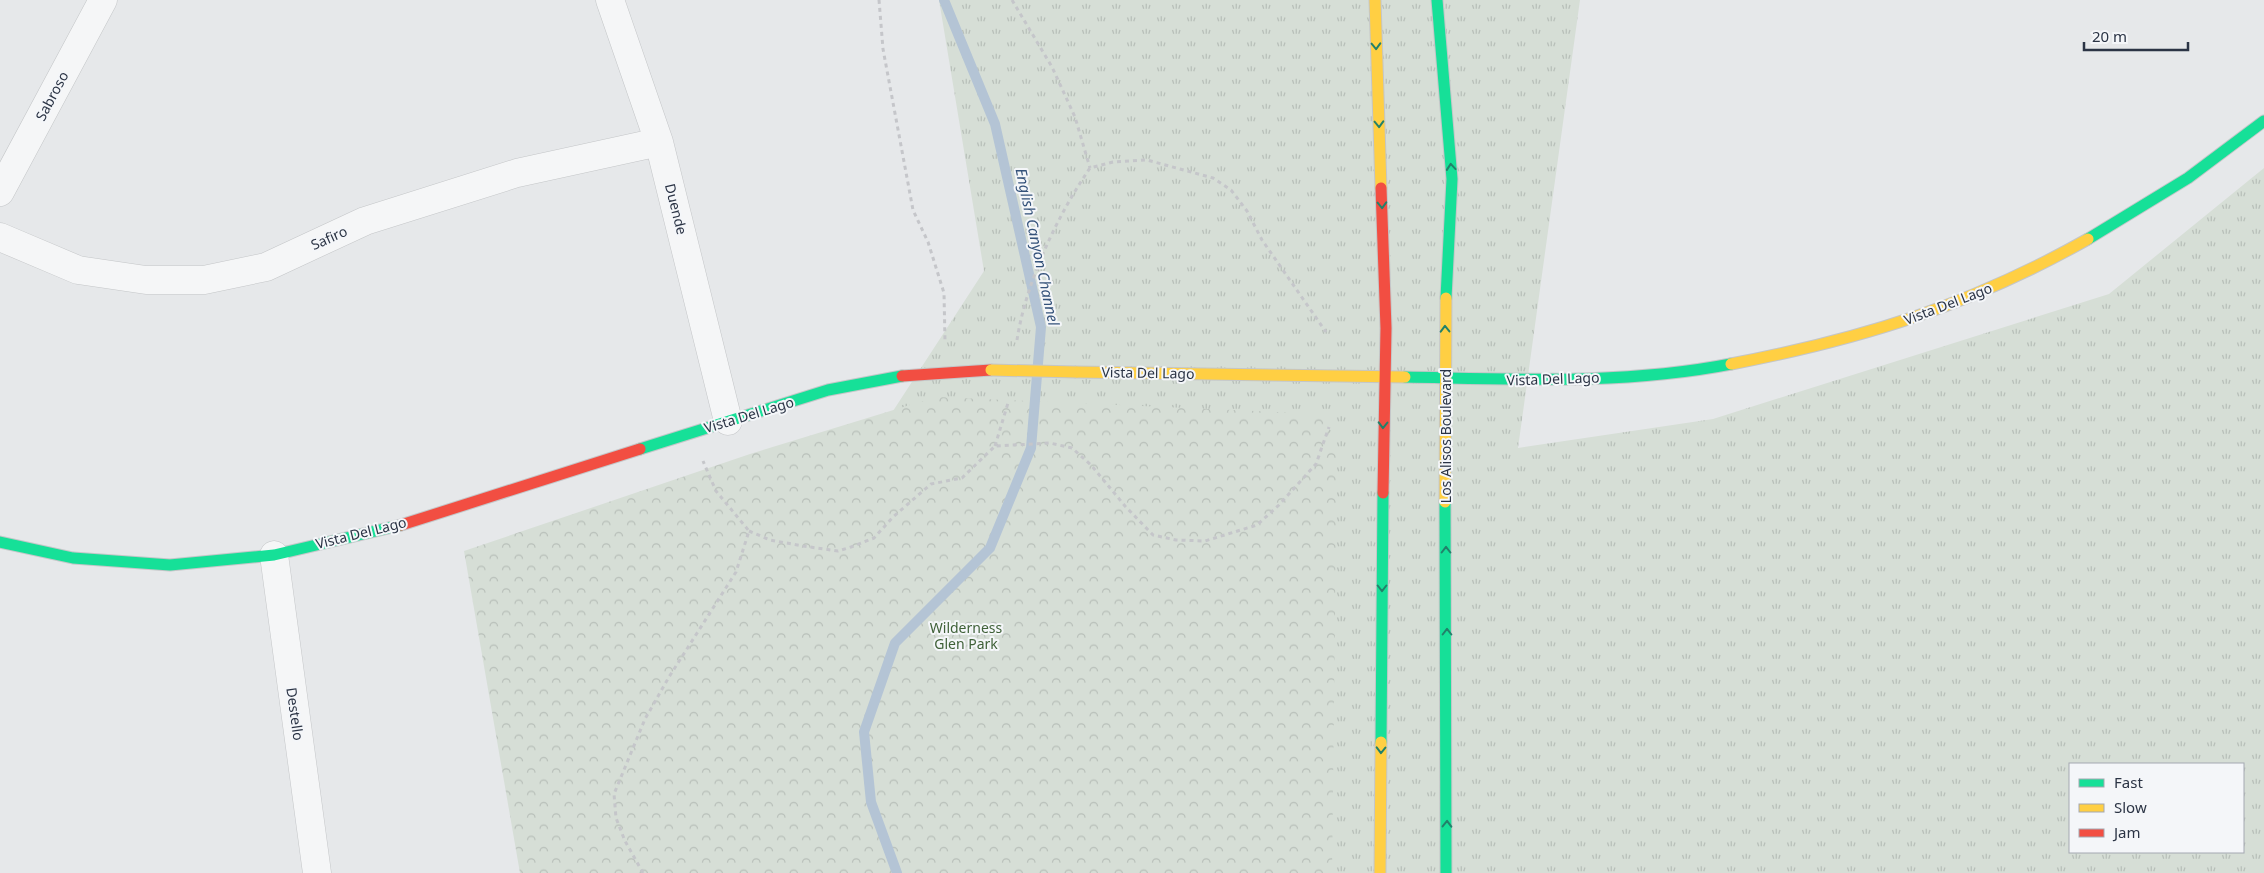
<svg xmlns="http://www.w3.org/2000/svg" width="2264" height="873" viewBox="0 0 2264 873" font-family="'Noto Sans',sans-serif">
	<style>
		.grass { fill: url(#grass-tufts); fill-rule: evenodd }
		.forest { fill: url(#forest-crowns) }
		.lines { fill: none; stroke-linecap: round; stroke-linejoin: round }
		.stream { stroke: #b4c4d5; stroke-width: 10 }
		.street-casing { stroke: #c4c6c8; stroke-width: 29 }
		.fast-casing { stroke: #c4c6c8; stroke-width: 13 }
		.slow-casing { stroke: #c4c6c8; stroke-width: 13 }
		.jam-casing { stroke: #c4c6c8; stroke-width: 13 }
		.path { stroke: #c5c6ca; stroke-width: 3; stroke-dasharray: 4 4; stroke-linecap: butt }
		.street { stroke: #f5f6f7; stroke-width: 28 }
		.fast { stroke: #16e098; stroke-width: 11 }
		.slow { stroke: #ffcf43; stroke-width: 11 }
		.jam { stroke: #f24e42; stroke-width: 11 }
		.slow-bridge-casing { stroke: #c4c6c8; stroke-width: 13; stroke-linecap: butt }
		.slow-bridge { stroke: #ffcf43; stroke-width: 11 }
		.oneway { stroke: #22816a }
		.labels { text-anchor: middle; stroke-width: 4; stroke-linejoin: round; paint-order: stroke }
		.street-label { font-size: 14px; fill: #2b3445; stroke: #f4f6f9 }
		.park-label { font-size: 14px; fill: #3f6138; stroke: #f4f6f9 }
		.water-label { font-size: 15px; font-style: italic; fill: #34527a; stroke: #f4f6f9 }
	</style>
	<defs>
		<pattern id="grass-tufts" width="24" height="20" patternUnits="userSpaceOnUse" patternTransform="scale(1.25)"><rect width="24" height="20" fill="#d6ded6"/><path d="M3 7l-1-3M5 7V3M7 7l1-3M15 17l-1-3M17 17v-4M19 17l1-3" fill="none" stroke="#b8bfb9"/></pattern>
		<pattern id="forest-crowns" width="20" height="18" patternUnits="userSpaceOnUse" patternTransform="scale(1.25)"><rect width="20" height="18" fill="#d6ded6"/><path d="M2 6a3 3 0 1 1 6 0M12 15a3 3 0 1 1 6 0" fill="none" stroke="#b8bfb9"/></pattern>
	</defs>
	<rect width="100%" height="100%" fill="#e6e8ea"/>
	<path class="grass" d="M 939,0 L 1580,0 L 1518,448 L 1713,419 L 2109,294 L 2264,168 L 2264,873 L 556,873 L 854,471 L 984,271 ZM 2070,764 L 2243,764 L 2243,852 L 2070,852 Z"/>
	<path class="forest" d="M 936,397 L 1321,414 L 1337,448 L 1332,873 L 520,873 L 464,551 L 750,454 Z"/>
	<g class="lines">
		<path class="stream" d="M 897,873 L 871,802 L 864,732 L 895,643 L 990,548 L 1031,448 L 1041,327 L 995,124 L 944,0"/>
		<g class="street-casing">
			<path id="street" d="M 610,0 L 659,142 L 728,421
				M 0,192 L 103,0
				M 0,237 L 78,270 L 146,280 L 204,280 L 266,267 L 365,221 L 517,173 L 659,142
				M 274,555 L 317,873"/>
		</g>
		<g class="fast-casing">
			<path id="fast" d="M 1437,0 L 1452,179 L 1446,298
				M 2088,239 L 2188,178 L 2264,121
				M 1405,377 C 1514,379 1623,385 1731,364
				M 640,449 L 828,390 L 902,376
				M 1445,502 L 1446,873
				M 0,542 L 73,558 L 170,565 L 274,555 L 401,525
				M 1381,742 L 1383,493"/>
		</g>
		<g class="slow-casing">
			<path id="slow" d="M 1375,0 L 1381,188
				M 1731,364 C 1862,339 1971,305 2088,239
				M 1076,372 L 1405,377
				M 1445,502 L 1446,298
				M 1380,873 L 1381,742"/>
		</g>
		<g class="jam-casing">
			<path id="jam" d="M 1381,188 L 1386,328 L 1383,493
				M 902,376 L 991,370
				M 401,525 L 640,449"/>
		</g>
		<path class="path" d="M 879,0 L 883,49 L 913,210 L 928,242 L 944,293 L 945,341
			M 1012,0 L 1052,67 L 1075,117 L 1090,168
			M 1017,340 C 1026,282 1057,216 1090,168 L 1113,162 L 1147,160 L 1213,178 L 1231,190 L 1247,211 L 1262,240 L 1326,332
			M 995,446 L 1008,403
			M 749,531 L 770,540 L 803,546 L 838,551 L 851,547 L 874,538 L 893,517 L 931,484 L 962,478 L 995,446 L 1050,443 L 1072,448 L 1091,465 L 1125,506 L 1153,535 L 1176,540 L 1205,541 L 1257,525 L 1279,505 L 1316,464 L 1329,427
			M 643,873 L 625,841 L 616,818 L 614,794 L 645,719 L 669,677 L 736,572 L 749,531 L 716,491 L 703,461"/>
		<use href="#street" class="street"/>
		<use href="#fast" class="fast"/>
		<use href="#slow" class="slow"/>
		<use href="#jam" class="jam"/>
		<g class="slow-bridge-casing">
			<path id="slow-bridge" d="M 991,370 L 1076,372"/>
		</g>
		<use href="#slow-bridge" class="slow-bridge"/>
	</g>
	<defs><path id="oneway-chevron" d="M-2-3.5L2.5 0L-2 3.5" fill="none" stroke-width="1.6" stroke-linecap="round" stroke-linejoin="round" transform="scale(1.25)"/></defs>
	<g class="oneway">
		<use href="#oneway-chevron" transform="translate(1376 46) rotate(88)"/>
		<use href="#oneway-chevron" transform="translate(1379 124) rotate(88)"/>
		<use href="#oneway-chevron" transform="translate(1451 167) rotate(-95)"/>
		<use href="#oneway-chevron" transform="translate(1382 205) rotate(88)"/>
		<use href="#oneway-chevron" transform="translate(1445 329) rotate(-91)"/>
		<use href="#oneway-chevron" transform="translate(1383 425) rotate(91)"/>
		<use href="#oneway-chevron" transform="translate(1446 550) rotate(-90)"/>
		<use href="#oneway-chevron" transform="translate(1382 588) rotate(90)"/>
		<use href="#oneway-chevron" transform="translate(1447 632) rotate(-90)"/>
		<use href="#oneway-chevron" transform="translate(1381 750) rotate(91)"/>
		<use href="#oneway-chevron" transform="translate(1447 824) rotate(-89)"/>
	</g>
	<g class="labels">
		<g class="street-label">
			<text transform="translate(52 96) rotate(-62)" y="5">Sabroso</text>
			<text transform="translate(676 209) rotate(76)" y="5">Duende</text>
			<text transform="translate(329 238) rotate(-24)" y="5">Safiro</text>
			<text transform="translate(1948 304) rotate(-21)" y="5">Vista Del Lago</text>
			<text transform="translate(1148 373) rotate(1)" y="5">Vista Del Lago</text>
			<text transform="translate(1553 379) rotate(-2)" y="5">Vista Del Lago</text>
			<text transform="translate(749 415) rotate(-17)" y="5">Vista Del Lago</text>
			<text transform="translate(1446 436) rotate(-90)" y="5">Los Alisos Boulevard</text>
			<text transform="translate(361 533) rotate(-14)" y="5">Vista Del Lago</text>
			<text transform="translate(295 714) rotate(82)" y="5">Destello</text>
		</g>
		<g class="park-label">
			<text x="966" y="633">Wilderness<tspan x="966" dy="16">Glen Park</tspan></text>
		</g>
		<g class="water-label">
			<text transform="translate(1037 247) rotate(78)" y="5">English Canyon Channel</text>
		</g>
	</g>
	<rect x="2069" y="763" width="175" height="90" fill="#f4f6f9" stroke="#a4a8b1"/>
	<rect x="2079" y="779" width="25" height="8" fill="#16e098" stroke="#a4a8b1"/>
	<text x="2114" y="788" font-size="15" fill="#2b3445">Fast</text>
	<rect x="2079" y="804" width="25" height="8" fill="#ffcf43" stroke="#a4a8b1"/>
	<text x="2114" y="813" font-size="15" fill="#2b3445">Slow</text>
	<rect x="2079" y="829" width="25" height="8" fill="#f24e42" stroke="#a4a8b1"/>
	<text x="2114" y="838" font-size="15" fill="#2b3445">Jam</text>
	<path d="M2084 42v8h104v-8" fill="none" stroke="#2b3445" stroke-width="2.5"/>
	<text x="2092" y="42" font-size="15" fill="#2b3445" stroke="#f4f6f9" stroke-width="4" paint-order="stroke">20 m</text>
</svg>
